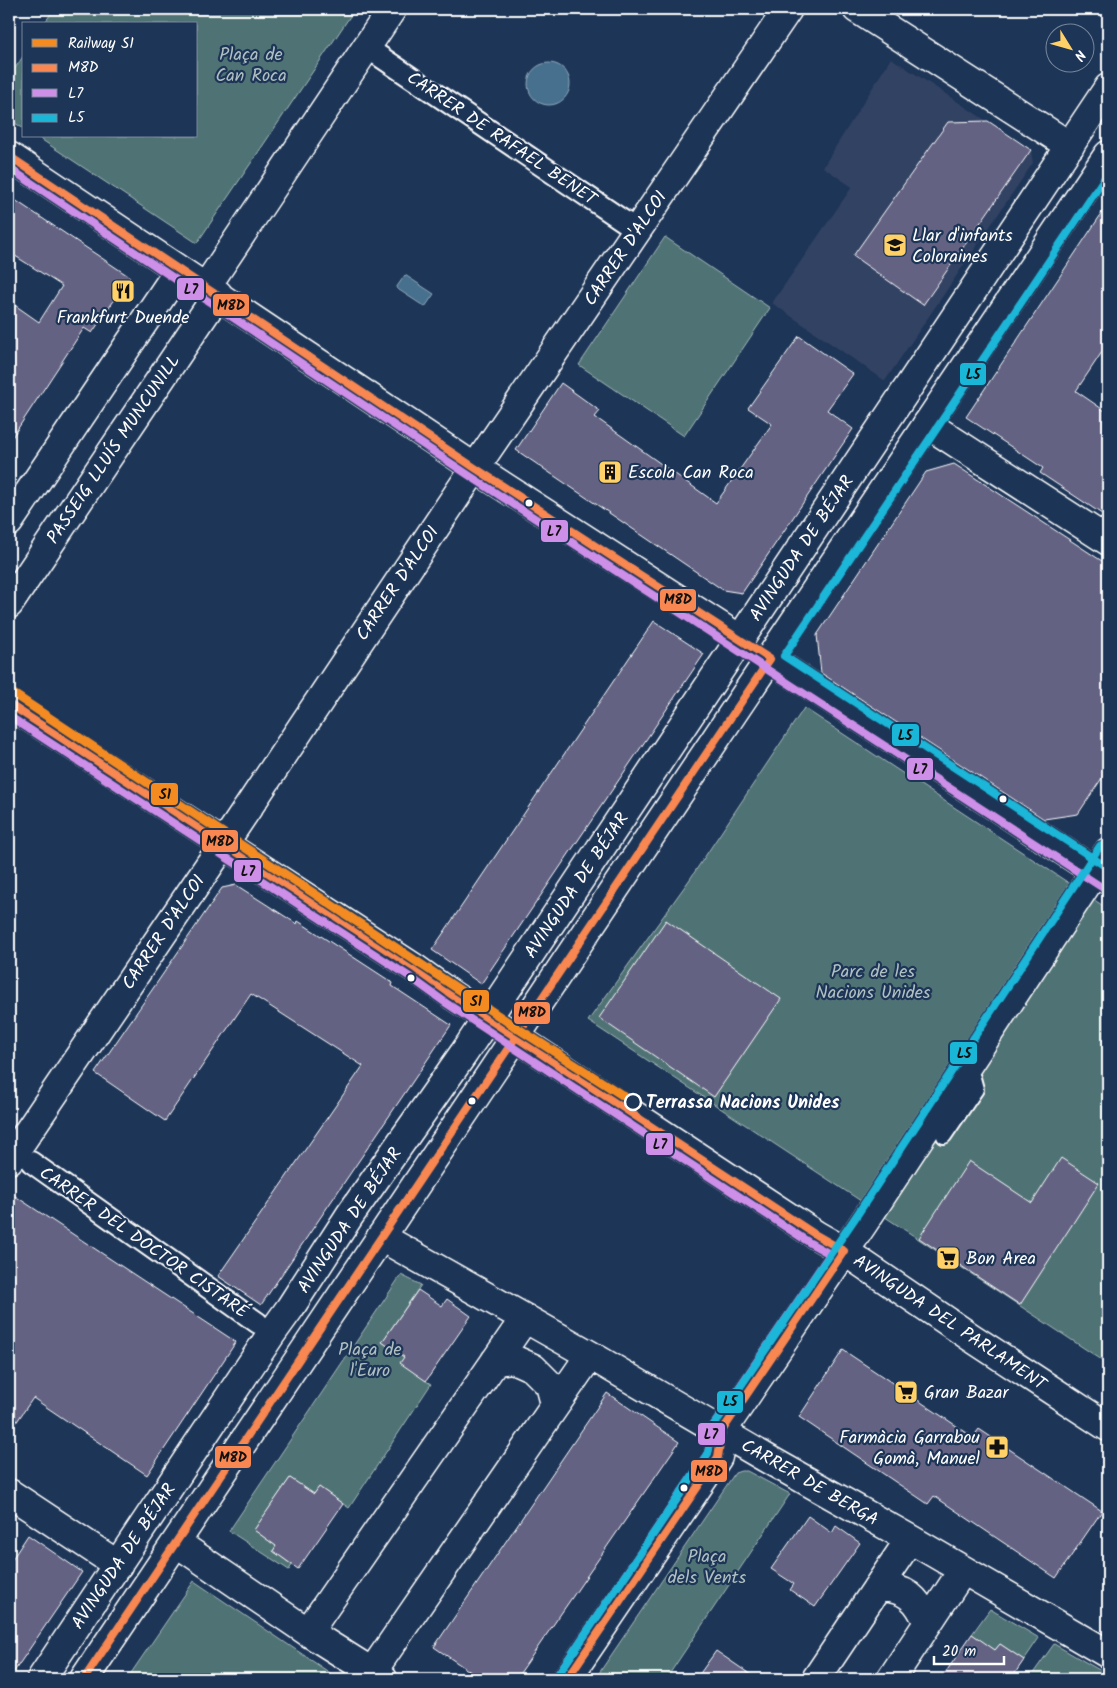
<svg xmlns="http://www.w3.org/2000/svg" width="1117" height="1688" viewBox="0 0 1117 1688" font-family="Kalam,sans-serif">
	<style>
		.built { fill: #324264 }
		.green { fill: #4f7375; stroke: #a7b9ba }
		.water { fill: #466f8e; stroke: #90a9bb }
		.building { fill: #646283; stroke: #fff }
		.lines { fill: none; stroke-linecap: round; stroke-linejoin: round }
		.service-casing { stroke: #fff; stroke-width: 18 }
		.pedestrian-casing { stroke: #fff; stroke-width: 24 }
		.minor-casing { stroke: #fff; stroke-width: 31 }
		.secondary-casing { stroke: #fff; stroke-width: 31 }
		.service { stroke: #1d3557; stroke-width: 14 }
		.pedestrian { stroke: #1d3557; stroke-width: 20 }
		.minor { stroke: #1d3557; stroke-width: 28 }
		.secondary { stroke: #1d3557; stroke-width: 28 }
		.bus-1-casing { stroke: #1d3557; stroke-width: 11 }
		.bus-2-casing { stroke: #1d3557; stroke-width: 11 }
		.bus-3-casing { stroke: #1d3557; stroke-width: 11 }
		.bus-1 { stroke: #f88751; stroke-width: 8 }
		.bus-2 { stroke: #ce8fe9; stroke-width: 8 }
		.bus-3 { stroke: #1ab6d8; stroke-width: 8 }
		.rail-1-casing { stroke: #1d3557; stroke-width: 12 }
		.rail-1 { stroke: #f38b20; stroke-width: 9 }
		.bus-dot { fill: #fff; stroke: #1d3557; stroke-width: 2 }
		.stop-dot { fill: #1d3557; stroke: #fff; stroke-width: 2.5 }
		.labels { text-anchor: middle; stroke-width: 4.5; stroke-linejoin: round; paint-order: stroke }
		.park-label { font-size: 18px; fill: #b0c0c1; stroke: #1d3557 }
		.street-label { font-size: 18px; fill: #fff; stroke: #1d3557 }
		.poi-label { font-size: 18px; fill: #fff; stroke: #1d3557; text-anchor: start }
		.stop-label { font-size: 18px; font-weight: bold; fill: #fff; stroke: #1d3557; text-anchor: start }
		.line-badge { stroke: #1d3557; stroke-width: 2 }
		.pale-badge-label { font-size: 14px; text-anchor: middle; font-weight: bold; fill: #111 }
	</style>
	<rect width="100%" height="100%" fill="#1d3557"/>
	<filter id="ink" filterUnits="userSpaceOnUse"><feTurbulence type="fractalNoise" baseFrequency=".02" numOctaves="2"/><feDisplacementMap in="SourceGraphic" scale="10" xChannelSelector="R" yChannelSelector="G"/><feConvolveMatrix kernelMatrix="1 2 1 2 8 2 1 2 1" color-interpolation-filters="sRGB"/></filter>
	<g filter="url(#ink)">
		<path class="built" d="M 891,58 L 1031,150 L 1033,163 L 885,381 L 772,303 L 852,187 L 823,167 Z"/>
		<path class="green" d="M 54,9 L 355,9 L 197,243 L 36,136 L 196,136 L 196,24 L 44,24 Z
			M 24,55 L 24,129 L 9,119 L 9,77 Z
			M 665,237 L 770,308 L 684,436 L 579,365 Z
			M 804,708 L 1108,909 L 1108,1364 L 588,1021 L 690,879 Z
			M 401,1275 L 421,1285 L 382,1342 L 404,1357 L 426,1381 L 431,1384 L 349,1508 L 319,1487 L 314,1494 L 290,1478 L 254,1530 L 276,1546 L 273,1551 L 292,1565 L 289,1570 L 229,1531 Z
			M 741,1471 L 747,1471 L 790,1494 L 666,1679 L 595,1679 L 735,1473 Z
			M 194,1581 L 339,1679 L 127,1679 Z
			M 990,1609 L 1039,1638 L 1024,1660 L 1000,1644 L 995,1650 L 972,1634 Z
			M 1054,1644 L 1108,1675 L 1108,1679 L 1029,1679 Z"/>
		<path class="water" d="M528 84a21 21 0 1 1 42 0a21 21 0 1 1-42 0Z
			M 405,275 L 434,294 L 425,307 L 396,288 Z"/>
		<path class="building" d="M 988,121 L 1031,150 L 923,305 L 853,256 L 948,122 Z
			M 9,196 L 130,277 L 92,333 L 84,328 L 9,442 L 9,301 L 39,322 L 62,286 L 9,252 Z
			M 1108,204 L 1108,343 L 1076,391 L 1108,413 L 1108,518 L 1040,473 L 1043,468 L 966,417 Z
			M 799,336 L 853,374 L 827,410 L 853,429 L 742,593 L 723,590 L 516,450 L 561,383 L 600,411 L 595,417 L 716,503 L 772,424 L 748,408 Z
			M 954,464 L 1108,565 L 1108,769 L 1078,814 L 1044,819 L 821,673 L 817,635 L 926,472 Z
			M 654,621 L 704,654 L 481,984 L 432,950 Z
			M 236,885 L 297,924 L 298,921 L 393,983 L 392,986 L 451,1025 L 261,1305 L 218,1276 L 363,1066 L 251,994 L 165,1121 L 95,1073 L 222,888 Z
			M 666,920 L 781,999 L 714,1097 L 599,1018 Z
			M 1061,1158 L 1099,1183 L 1020,1305 L 919,1238 L 969,1161 L 1032,1203 Z
			M 9,1192 L 236,1342 L 147,1475 L 33,1398 L 9,1433 Z
			M 418,1290 L 442,1306 L 447,1299 L 471,1316 L 426,1381 L 400,1363 L 404,1357 L 382,1342 Z
			M 843,1350 L 973,1437 L 979,1429 L 1102,1511 L 1056,1578 L 934,1496 L 928,1504 L 799,1417 Z
			M 607,1393 L 679,1442 L 516,1679 L 481,1679 L 434,1647 Z
			M 290,1478 L 314,1494 L 319,1487 L 343,1504 L 298,1569 L 273,1551 L 276,1546 L 254,1530 Z
			M 808,1516 L 832,1533 L 836,1526 L 860,1543 L 815,1607 L 790,1590 L 794,1584 L 771,1569 Z
			M 28,1535 L 82,1572 L 9,1679 L 9,1564 Z
			M 972,1634 L 995,1650 L 1000,1644 L 1024,1660 L 1011,1679 L 941,1679 Z
			M 716,1651 L 757,1679 L 696,1679 Z"/>
		<g class="lines">
			<g class="service-casing">
				<path id="service" d="M 944,1136 L 976,1089 L 973,1078 L 965,1069"/>
			</g>
			<g class="pedestrian-casing">
				<path id="pedestrian" d="M 366,47 L 637,230
					M 31,1162 L 258,1323"/>
			</g>
			<g class="minor-casing">
				<path id="minor" d="M 857,9 L 1070,146
					M 9,156 L 475,468 L 740,639
					M 206,287 L 392,9
					M 927,424 L 1108,541
					M 9,522 L 179,270
					M 9,604 L 218,294
					M 770,659 L 1108,880
					M 9,704 L 416,969 L 452,995 L 816,1235 L 844,1251 L 972,1338 L 1108,1427
					M 9,1160 L 223,845 L 475,468 L 788,9
					M 381,1237 L 590,1355 L 766,1458 L 910,1539 L 1108,1654
					M 495,1361 L 513,1359 L 533,1368 L 550,1385 L 555,1404
					M 9,1493 L 118,1565
					M 177,1543 L 308,1632 L 383,1679
					M 877,1588 C 905,1586 918,1599 928,1623
					M 308,1632 L 525,1318
					M 372,1672 L 590,1355
					M 567,1679 L 718,1457 L 722,1431 L 863,1224 L 1108,852
					M 816,1679 L 910,1539
					M 891,1679 L 963,1570"/>
			</g>
			<g class="secondary-casing">
				<path id="secondary" d="M 41,1679 L 272,1333 L 290,1308 L 350,1215 L 464,1053 L 1108,88
					M 84,1679 L 1108,155"/>
			</g>
			<use href="#service" class="service"/>
			<use href="#pedestrian" class="pedestrian"/>
			<use href="#minor" class="minor"/>
			<use href="#secondary" class="secondary"/>
			<g class="bus-1-casing">
				<path id="bus-1" d="M 9,156 L 475,468 L 770,659 L 84,1679
					M 9,704 L 416,969 L 452,995 L 816,1235 L 844,1251 L 722,1431 L 718,1457 L 567,1679"/>
			</g>
			<g class="bus-2-casing">
				<path id="bus-2" d="M 9,168 L 470,476 L 1103,888
					M 9,716 L 410,977 L 446,1003 L 810,1243 L 830,1254 L 713,1426 L 708,1453 L 559,1673"/>
			</g>
			<g class="bus-3-casing">
				<path id="bus-3" d="M 1108,173 L 784,656 L 1108,868
					M 559,1673 L 708,1453 L 714,1425 L 855,1218 L 1100,846"/>
			</g>
			<use href="#bus-1" class="bus-1"/>
			<use href="#bus-2" class="bus-2"/>
			<use href="#bus-3" class="bus-3"/>
			<g class="rail-1-casing">
				<path id="rail-1" d="M 9,691 L 517,1028 L 633,1102"/>
			</g>
			<use href="#rail-1" class="rail-1"/>
		</g>
	</g>
	<defs>
		<g id="school-square" transform="scale(1.25)"><rect x="-9" y="-9" width="18" height="18" rx="4" fill="#ffd166" stroke="#1d3557"/><path d="M0-5L7-2L0 1L-7-2ZM-4 1L0 2.5L4 1V4Q0 6-4 4Z" fill="#111"/></g>
		<g id="restaurant-square" transform="scale(1.25)"><rect x="-9" y="-9" width="18" height="18" rx="4" fill="#ffd166" stroke="#1d3557"/><path d="M-5-6h1v4h1v-4h1v4h1v-4h1v5L-1.5 .5V6h-2V.5L-5-1ZM5-6V6H3V1.5H1.5Q1.5-4 5-6Z" fill="#111"/></g>
		<g id="building-square" transform="scale(1.25)"><rect x="-9" y="-9" width="18" height="18" rx="4" fill="#ffd166" stroke="#1d3557"/><path d="M-4-6H4V6H1V3H-1V6H-4ZM-2.5-4.3h1.7v1.8h-1.7ZM.8-4.3h1.7v1.8H.8ZM-2.5-1h1.7V.8h-1.7ZM.8-1h1.7V.8H.8Z" fill="#111"/></g>
		<g id="supermarket-square" transform="scale(1.25)"><rect x="-9" y="-9" width="18" height="18" rx="4" fill="#ffd166" stroke="#1d3557"/><path d="M-6-5.5h2.5l.6 2H6L4.5 2H-2.5L-4.4-4H-6ZM-1.5 3.2a1.3 1.3 0 1 0 .1 0ZM3 3.2a1.3 1.3 0 1 0 .1 0Z" fill="#111"/></g>
		<g id="pharmacy-square" transform="scale(1.25)"><rect x="-9" y="-9" width="18" height="18" rx="4" fill="#ffd166" stroke="#1d3557"/><path d="M-2-6h4v4h4v4h-4v4h-4v-4h-4v-4h4Z" fill="#111"/></g>
	</defs>
	<g fill-rule="evenodd">
		<use href="#school-square" x="895" y="245"/>
		<use href="#restaurant-square" x="123" y="291"/>
		<use href="#building-square" x="610" y="472"/>
		<use href="#supermarket-square" x="948" y="1258"/>
		<use href="#supermarket-square" x="906" y="1392"/>
		<use href="#pharmacy-square" x="997" y="1447"/>
	</g>
	<g class="bus-dot">
		<circle cx="529" cy="503" r="4.5"/>
		<circle cx="1003" cy="799" r="4.5"/>
		<circle cx="411" cy="978" r="4.5"/>
		<circle cx="472" cy="1101" r="4.5"/>
		<circle cx="684" cy="1488" r="4.5"/>
	</g>
	<circle class="stop-dot" cx="633" cy="1102" r="8"/>
	<g class="labels">
		<g class="park-label">
			<text x="251" y="60">Plaça de<tspan x="251" dy="21">Can Roca</tspan></text>
			<text x="873" y="977">Parc de les<tspan x="873" dy="21">Nacions Unides</tspan></text>
			<text x="370" y="1355">Plaça de<tspan x="370" dy="21">l'Euro</tspan></text>
			<text x="707" y="1562">Plaça<tspan x="707" dy="21">dels Vents</tspan></text>
		</g>
		<g class="street-label">
			<text transform="translate(502 138) rotate(34)" y="6">CARRER DE RAFAEL BENET</text>
			<text transform="translate(625 248) rotate(-56)" y="6">CARRER D'ALCOI</text>
			<text transform="translate(113 449) rotate(-56)" y="6">PASSEIG LLUÍS MUNCUNILL</text>
			<text transform="translate(801 548) rotate(-56)" y="6">AVINGUDA DE BÉJAR</text>
			<text transform="translate(397 583) rotate(-56)" y="6">CARRER D'ALCOI</text>
			<text transform="translate(576 885) rotate(-56)" y="6">AVINGUDA DE BÉJAR</text>
			<text transform="translate(163 932) rotate(-56)" y="6">CARRER D'ALCOI</text>
			<text transform="translate(349 1220) rotate(-56)" y="6">AVINGUDA DE BÉJAR</text>
			<text transform="translate(144 1242) rotate(35)" y="6">CARRER DEL DOCTOR CISTARÉ</text>
			<text transform="translate(950 1322) rotate(34)" y="6">AVINGUDA DEL PARLAMENT</text>
			<text transform="translate(810 1482) rotate(30)" y="6">CARRER DE BERGA</text>
			<text transform="translate(123 1556) rotate(-56)" y="6">AVINGUDA DE BÉJAR</text>
		</g>
		<g class="poi-label">
			<text x="912" y="241">Llar d'infants<tspan x="912" dy="21">Coloraines</tspan></text>
			<text x="123" y="323" text-anchor="middle">Frankfurt Duende</text>
			<text x="628" y="478">Escola Can Roca</text>
			<text x="966" y="1264">Bon Area</text>
			<text x="924" y="1398">Gran Bazar</text>
			<text x="980" y="1443" text-anchor="end">Farmàcia Garrabou<tspan x="980" dy="21">Gomà, Manuel</tspan></text>
		</g>
		<g class="stop-label">
			<text x="646" y="1108">Terrassa Nacions Unides</text>
		</g>
	</g>
	<g class="line-badge">
		<rect x="176" y="277" width="29" height="24" rx="5" fill="#ce8fe9"/>
		<rect x="212" y="293" width="38" height="24" rx="5" fill="#f88751"/>
		<rect x="959" y="362" width="28" height="24" rx="5" fill="#1ab6d8"/>
		<rect x="540" y="519" width="29" height="24" rx="5" fill="#ce8fe9"/>
		<rect x="659" y="588" width="38" height="24" rx="5" fill="#f88751"/>
		<rect x="891" y="723" width="29" height="24" rx="5" fill="#1ab6d8"/>
		<rect x="906" y="757" width="28" height="24" rx="5" fill="#ce8fe9"/>
		<rect x="150" y="782" width="29" height="24" rx="5" fill="#f38b20"/>
		<rect x="201" y="829" width="38" height="24" rx="5" fill="#f88751"/>
		<rect x="233" y="859" width="29" height="24" rx="5" fill="#ce8fe9"/>
		<rect x="462" y="989" width="28" height="24" rx="5" fill="#f38b20"/>
		<rect x="513" y="1001" width="38" height="24" rx="5" fill="#f88751"/>
		<rect x="949" y="1041" width="29" height="24" rx="5" fill="#1ab6d8"/>
		<rect x="645" y="1132" width="29" height="24" rx="5" fill="#ce8fe9"/>
		<rect x="716" y="1390" width="28" height="24" rx="5" fill="#1ab6d8"/>
		<rect x="697" y="1422" width="29" height="24" rx="5" fill="#ce8fe9"/>
		<rect x="214" y="1445" width="38" height="24" rx="5" fill="#f88751"/>
		<rect x="690" y="1459" width="38" height="24" rx="5" fill="#f88751"/>
	</g>
	<g class="pale-badge-label">
		<text x="191" y="294">L7</text>
		<text x="231" y="310">M8D</text>
		<text x="973" y="379">L5</text>
		<text x="554" y="536">L7</text>
		<text x="678" y="604">M8D</text>
		<text x="905" y="740">L5</text>
		<text x="920" y="774">L7</text>
		<text x="165" y="799">S1</text>
		<text x="220" y="846">M8D</text>
		<text x="248" y="876">L7</text>
		<text x="476" y="1006">S1</text>
		<text x="532" y="1017">M8D</text>
		<text x="964" y="1058">L5</text>
		<text x="660" y="1149">L7</text>
		<text x="730" y="1406">L5</text>
		<text x="711" y="1439">L7</text>
		<text x="233" y="1462">M8D</text>
		<text x="709" y="1476">M8D</text>
	</g>
	<rect width="1117" height="1688" fill="none" stroke="#1d3557" stroke-width="30"/>
	<rect x="15" y="15" width="1087" height="1658" fill="none" stroke="#fff" stroke-width="2" filter="url(#ink)"/>
	<rect x="22" y="22" width="175" height="115" fill="#1d3557" stroke="#77869a"/>
	<rect x="32" y="39" width="25" height="8" fill="#f38b20" stroke="#77869a"/>
	<text x="68" y="48" font-size="15" fill="#ffffff">Railway S1</text>
	<rect x="32" y="64" width="25" height="8" fill="#f88751" stroke="#77869a"/>
	<text x="68" y="72" font-size="15" fill="#ffffff">M8D</text>
	<rect x="32" y="89" width="25" height="8" fill="#ce8fe9" stroke="#77869a"/>
	<text x="68" y="98" font-size="15" fill="#ffffff">L7</text>
	<rect x="32" y="114" width="25" height="8" fill="#1ab6d8" stroke="#77869a"/>
	<text x="68" y="122" font-size="15" fill="#ffffff">L5</text>
	<g transform="translate(1070 48) rotate(127)"><circle r="24" fill="#1d3557" stroke="#77869a"/>
	<path d="M0-4L9 19L0 12L-9 19Z" fill="#ffd166"/>
	<text y="-8" font-size="14" font-weight="bold" text-anchor="middle" fill="#ffffff">N</text>
	</g>
	<path d="M934 1656v8h70v-8" fill="none" stroke="#ffffff" stroke-width="2.5"/>
	<text x="942" y="1656" font-size="15" fill="#ffffff" stroke="#1d3557" stroke-width="4" paint-order="stroke">20 m</text>
</svg>
